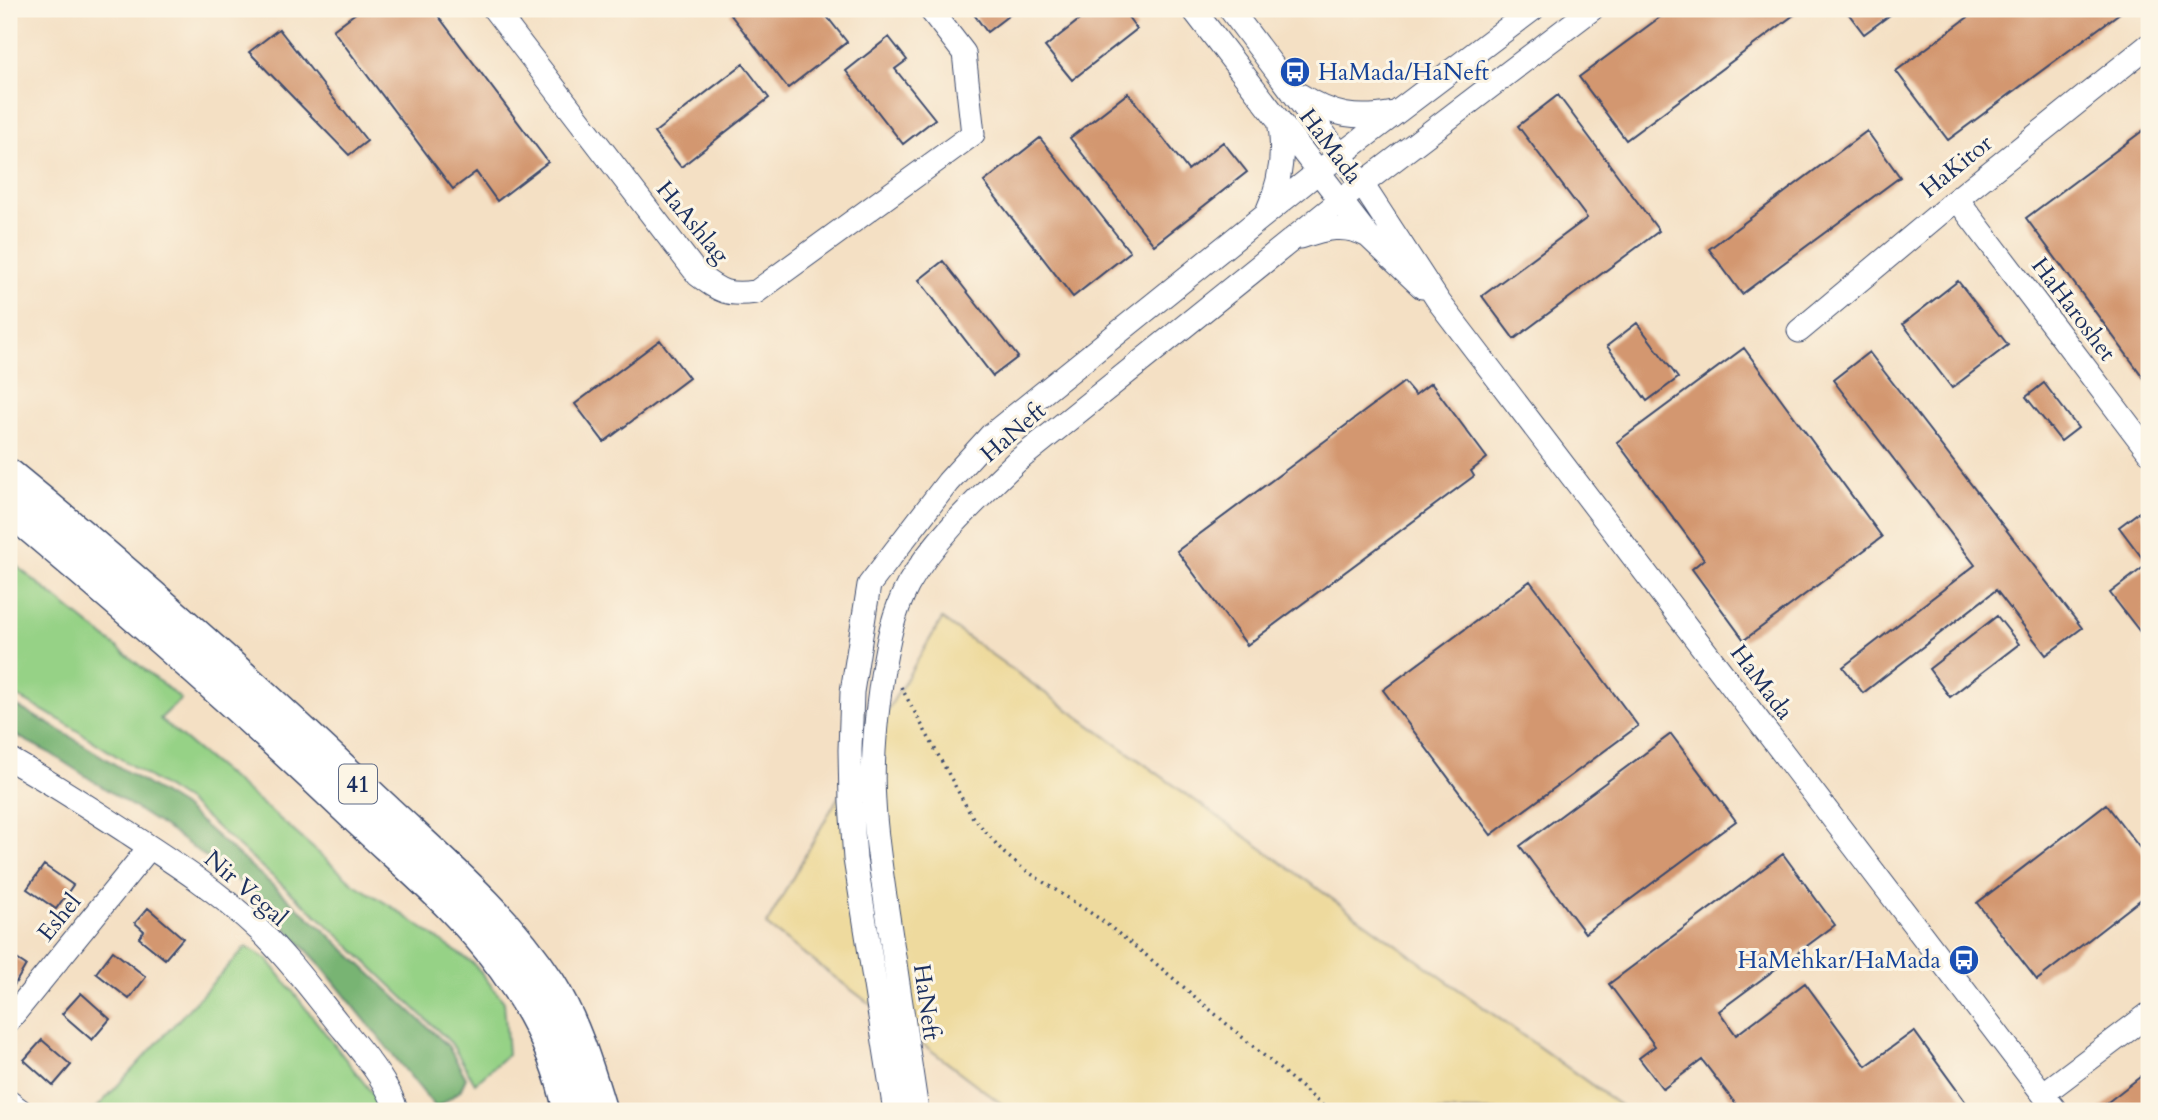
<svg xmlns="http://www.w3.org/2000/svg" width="2158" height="1120" viewBox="0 0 2158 1120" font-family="Cardo,serif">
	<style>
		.green { fill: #96d286; stroke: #588072; stroke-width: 2 }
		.forest { fill: #78b473; stroke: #4a7268; stroke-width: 2 }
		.sand { fill: #eeda9e; stroke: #84847e; stroke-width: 2 }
		.building { fill: #d39770 }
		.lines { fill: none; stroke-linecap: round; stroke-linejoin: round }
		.minor-casing { stroke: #3c4a6d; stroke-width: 25 }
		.highway-casing { stroke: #3c4a6d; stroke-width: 36 }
		.path { stroke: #3c4a6d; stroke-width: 3.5; stroke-dasharray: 2 5; stroke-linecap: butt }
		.minor { stroke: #fff; stroke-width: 23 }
		.highway { stroke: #fff; stroke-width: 33 }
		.labels { text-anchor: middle; stroke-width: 6; stroke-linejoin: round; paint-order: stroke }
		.shield { fill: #fcf5e5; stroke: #5e6a86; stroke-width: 2 }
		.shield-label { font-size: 23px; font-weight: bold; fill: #1b2f5e }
		.transit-label { font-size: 24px; fill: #164399; stroke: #fcf5e5; text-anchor: start }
		.street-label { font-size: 24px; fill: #1b2f5e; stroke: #fcf5e5 }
	</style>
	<rect width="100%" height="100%" fill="#fcf5e5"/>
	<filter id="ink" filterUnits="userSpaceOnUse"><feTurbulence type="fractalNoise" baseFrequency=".0143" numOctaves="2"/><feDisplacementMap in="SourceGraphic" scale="14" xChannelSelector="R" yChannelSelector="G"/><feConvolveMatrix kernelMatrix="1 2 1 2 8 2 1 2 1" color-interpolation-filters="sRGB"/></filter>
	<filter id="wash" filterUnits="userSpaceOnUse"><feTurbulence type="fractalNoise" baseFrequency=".00686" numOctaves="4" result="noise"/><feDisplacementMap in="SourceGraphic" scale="28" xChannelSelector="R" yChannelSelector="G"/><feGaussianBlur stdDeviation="1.57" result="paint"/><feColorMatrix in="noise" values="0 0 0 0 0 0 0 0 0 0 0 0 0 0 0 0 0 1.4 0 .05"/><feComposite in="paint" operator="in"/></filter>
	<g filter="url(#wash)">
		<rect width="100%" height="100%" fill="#f4e0c4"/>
		<path class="green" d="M 9,560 L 181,699 L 160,719 L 273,813 L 354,884 L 389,905 L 474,964 L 504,1002 L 508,1054 L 475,1083 L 451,1043 L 330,927 L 188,802 L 62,721 L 9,692 Z
			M 246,947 L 268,960 L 386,1111 L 94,1111 Z"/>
		<path class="forest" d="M 9,702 L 53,726 L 182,806 L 326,932 L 448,1046 L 466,1078 L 460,1091 L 436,1108 L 318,962 L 250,890 L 172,832 L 50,753 L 9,732 Z"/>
		<path class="sand" d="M 942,619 L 1628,1111 L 1011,1111 L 766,925 L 877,728 Z"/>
		<g id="blocks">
			<path class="building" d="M 361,9 L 433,9 L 548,162 L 497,201 L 476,172 L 453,189 L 333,30 Z
				M 736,9 L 821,9 L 847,42 L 788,88 L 730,14 Z
				M 970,9 L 1017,9 L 987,32 Z
				M 1093,9 L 1122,9 L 1137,29 L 1072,80 L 1045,47 Z
				M 1671,9 L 1802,9 L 1626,140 L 1579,77 Z
				M 1845,9 L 1898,9 L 1864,34 Z
				M 1979,9 L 2125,9 L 1948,140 L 1896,71 Z
				M 279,29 L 367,141 L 349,155 L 249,52 Z
				M 889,37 L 907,60 L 895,69 L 935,119 L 903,144 L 846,71 Z
				M 743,64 L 769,98 L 681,167 L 654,133 Z
				M 1128,93 L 1188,170 L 1223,142 L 1247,172 L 1154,245 L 1070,138 Z
				M 1558,95 L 1659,231 L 1514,339 L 1482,296 L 1587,218 L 1518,126 Z
				M 2149,126 L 2149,385 L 2026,218 Z
				M 1867,131 L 1900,177 L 1742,294 L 1709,249 Z
				M 1040,138 L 1130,252 L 1073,297 L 984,182 Z
				M 943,261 L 1018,357 L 993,376 L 919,280 Z
				M 1958,281 L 2008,345 L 1952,388 L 1903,324 Z
				M 1637,323 L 1678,378 L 1647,401 L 1607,346 Z
				M 660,340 L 689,378 L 604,442 L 575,404 Z
				M 1744,348 L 1882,537 L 1744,640 L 1692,569 L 1704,559 L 1617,442 Z
				M 1869,352 L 2082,628 L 2046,655 L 1996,590 L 1863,693 L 1843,667 L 1975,565 L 1833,380 Z
				M 1404,382 L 1415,395 L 1431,383 L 1487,458 L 1471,471 L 1474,476 L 1247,645 L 1177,551 Z
				M 2044,383 L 2078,428 L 2061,441 L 2026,397 Z
				M 2139,512 L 2149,525 L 2149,554 L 2143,559 L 2119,527 Z
				M 2149,563 L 2149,633 L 2144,637 L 2110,593 Z
				M 1530,581 L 1638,726 L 1491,835 L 1383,690 Z
				M 1997,616 L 2019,644 L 1950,697 L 1929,669 Z
				M 1671,734 L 1736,821 L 1585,933 L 1520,846 Z
				M 2106,804 L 2149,860 L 2149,893 L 2037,980 L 1977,903 Z
				M 1783,854 L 1835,925 L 1719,1011 L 1736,1035 L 1805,983 L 1866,1066 L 1914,1031 L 1970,1108 L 1966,1111 L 1741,1111 L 1702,1060 L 1663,1089 L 1639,1058 L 1655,1046 L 1609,984 Z
				M 44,865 L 73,885 L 56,909 L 27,889 Z
				M 148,908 L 183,938 L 165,959 L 139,938 L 144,931 L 135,923 Z
				M 113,951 L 146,977 L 129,999 L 96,973 Z
				M 9,954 L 26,965 L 12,989 L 9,986 Z
				M 81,993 L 110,1019 L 92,1040 L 62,1014 Z
				M 42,1040 L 71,1065 L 53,1086 L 24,1060 Z
				M 2149,1070 L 2149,1111 L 2101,1111 L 2099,1109 Z"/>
		</g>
	</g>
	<g filter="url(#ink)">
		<use href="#blocks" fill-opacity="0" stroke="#3c4a6d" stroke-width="2"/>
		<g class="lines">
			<g class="minor-casing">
				<path id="minor" d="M 494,9 L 698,275 C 721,292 727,296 756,292 L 973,134 L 964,53 L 930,9
					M 1193,9 L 1368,236 L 1422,287
					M 1230,9 L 1362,184 L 1439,302 L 2056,1111
					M 1300,95 C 1333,116 1356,120 1394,113
					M 1957,199 L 2149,452
					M 1267,212 C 1281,182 1285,153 1279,120
					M 1301,237 C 1324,229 1345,223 1368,236
					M 1799,331 L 1957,199 L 2149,45
					M 9,759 C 49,781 88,807 127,832 C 173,862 218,891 259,930 C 288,958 313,992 338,1023 C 357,1046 390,1083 396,1111
					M 9,1020 L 150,847
					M 2043,1094 L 2149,1014
					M 9,1102 L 21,1111
					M 895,1111 L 855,859 L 851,803 L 850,750 L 852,692 L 869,585 L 948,482 L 991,435 L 1318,172 L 1533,9
					M 917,1111 C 908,1048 898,986 889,923 C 883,883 876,843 874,802 C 871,760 876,717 882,676 C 887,644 893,613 908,585 C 934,539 979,498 1016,462 L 1340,201 L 1592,9"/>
			</g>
			<g class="highway-casing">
				<path id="highway" d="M 9,476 C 134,578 253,685 370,796 C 432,855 502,911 549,984 C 573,1022 587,1068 600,1111
					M 9,508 C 128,607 245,710 357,817 C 408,865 464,911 505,968 C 536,1011 560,1059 570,1111"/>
			</g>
			<path class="path" d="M 901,687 L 971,815 L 1005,854 L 1025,870 L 1100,919 L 1147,956 L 1329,1111"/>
			<use href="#minor" class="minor"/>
			<use href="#highway" class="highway"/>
		</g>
	</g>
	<defs>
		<g id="bus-disc" transform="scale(1.575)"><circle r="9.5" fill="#1a4fb4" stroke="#fcf5e5"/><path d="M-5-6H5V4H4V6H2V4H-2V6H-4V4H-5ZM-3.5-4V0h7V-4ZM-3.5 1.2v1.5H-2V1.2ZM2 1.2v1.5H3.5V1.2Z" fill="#fff"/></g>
	</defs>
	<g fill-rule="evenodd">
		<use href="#bus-disc" x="1295" y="72"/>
		<use href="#bus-disc" x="1964" y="960"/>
	</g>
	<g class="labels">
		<rect class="shield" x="339" y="764.5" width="38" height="39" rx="5"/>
		<g class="shield-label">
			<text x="358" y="792">41</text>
		</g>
		<g class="transit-label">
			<text x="1318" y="80">HaMada/HaNeft</text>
			<text x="1941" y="968" text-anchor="end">HaMehkar/HaMada</text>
		</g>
		<g class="street-label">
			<text transform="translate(1331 146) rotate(53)" y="8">HaMada</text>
			<text transform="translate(1956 166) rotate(-39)" y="8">HaKitor</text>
			<text transform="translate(693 222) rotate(50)" y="8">HaAshlag</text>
			<text transform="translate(2074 309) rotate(53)" y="8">HaHaroshet</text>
			<text transform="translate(1013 432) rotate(-41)" y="8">HaNeft</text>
			<text transform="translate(1762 682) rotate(53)" y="8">HaMada</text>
			<text transform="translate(246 888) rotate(41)" y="8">Nir Vegal</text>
			<text transform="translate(59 917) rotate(-51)" y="8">Eshel</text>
			<text transform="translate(927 1002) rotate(82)" y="8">HaNeft</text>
		</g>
	</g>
	<rect width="2158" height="1120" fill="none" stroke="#fcf5e5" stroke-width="35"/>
</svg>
